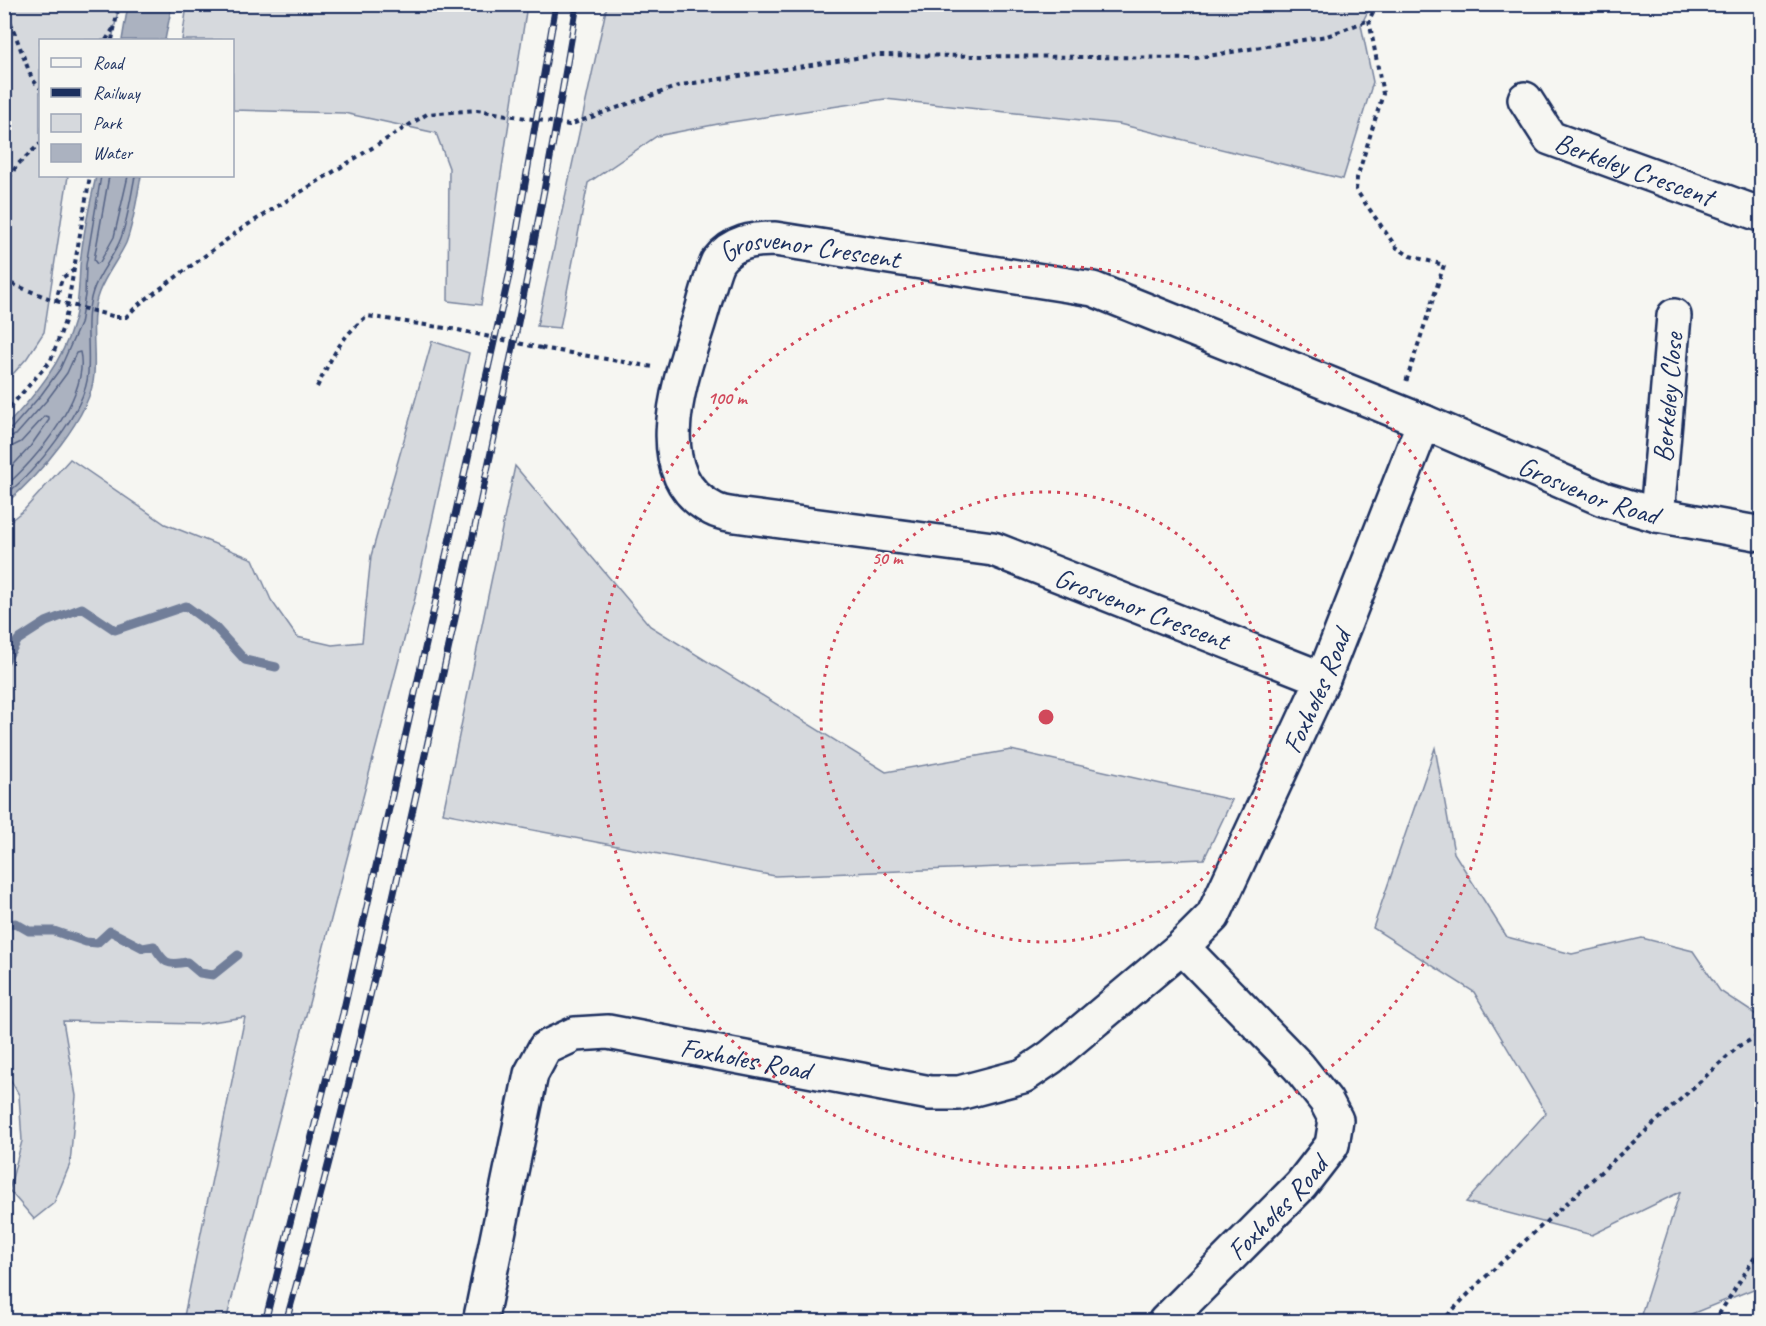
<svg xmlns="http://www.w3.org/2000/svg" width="1766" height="1326" viewBox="0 0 1766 1326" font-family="Caveat,sans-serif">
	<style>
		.green { fill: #d6d9dd; stroke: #78849e; stroke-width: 1.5 }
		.water { fill: #abb2c0; stroke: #717e99; stroke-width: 1.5 }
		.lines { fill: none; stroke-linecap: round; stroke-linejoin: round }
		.shore { stroke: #556385; stroke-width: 1.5 }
		.stream { stroke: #717e99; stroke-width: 9 }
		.minor-casing { stroke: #1b2f5e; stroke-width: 38 }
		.path { stroke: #1b2f5e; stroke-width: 4; stroke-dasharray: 4.5 4.5; stroke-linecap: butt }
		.minor { stroke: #f6f6f2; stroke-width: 33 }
		.rail-casing { stroke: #1b2f5e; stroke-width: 7 }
		.rail { stroke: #f6f6f2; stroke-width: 4.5; stroke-dasharray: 14; stroke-linecap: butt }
		.path-bridge { stroke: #1b2f5e; stroke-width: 4; stroke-dasharray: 4.5 4.5; stroke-linecap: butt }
		.ring { fill: none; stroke: #d1495b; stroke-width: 3; stroke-dasharray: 3 6 }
		.labels { text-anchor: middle; stroke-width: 4.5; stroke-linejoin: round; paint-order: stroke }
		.street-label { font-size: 28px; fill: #1b2f5e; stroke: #f6f6f2 }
		.centre { fill: #d1495b; stroke: #f6f6f2; stroke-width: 3 }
		.ring-label { font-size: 18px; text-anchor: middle; font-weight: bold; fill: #d1495b; stroke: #f6f6f2; stroke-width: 4.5; stroke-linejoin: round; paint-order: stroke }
	</style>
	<rect width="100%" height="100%" fill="#f6f6f2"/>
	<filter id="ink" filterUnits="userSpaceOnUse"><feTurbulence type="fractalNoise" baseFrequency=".0167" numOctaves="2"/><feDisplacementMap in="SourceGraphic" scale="12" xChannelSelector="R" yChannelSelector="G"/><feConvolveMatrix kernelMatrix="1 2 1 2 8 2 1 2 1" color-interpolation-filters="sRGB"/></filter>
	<g filter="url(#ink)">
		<path class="green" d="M 5,4 L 119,5 L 112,40 L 40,40 L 40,176 L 68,176 L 44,332 L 27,358 L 5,383 Z
			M 187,5 L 527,5 L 481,305 L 448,301 L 449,168 L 436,133 L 344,113 L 233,110 L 232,40 L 182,40 Z
			M 607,5 L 1371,5 L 1361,25 L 1373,82 L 1343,179 L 1119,124 L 885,99 L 718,124 L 657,136 L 588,183 L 560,328 L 537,326 Z
			M 432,341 L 469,353 L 415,598 L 226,1321 L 183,1321 L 245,1017 L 198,1024 L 63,1021 L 76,1096 L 70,1164 L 54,1203 L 34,1219 L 9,1190 L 22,1141 L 19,1095 L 4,1068 L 5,525 L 24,510 L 70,459 L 165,524 L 253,559 L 271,600 L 297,637 L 332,645 L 362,642 L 371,556 Z
			M 515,466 L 650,626 L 886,772 L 1011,750 L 1232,800 L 1204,859 L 775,876 L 443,813 Z
			M 1435,748 L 1454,853 L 1507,937 L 1572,954 L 1642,938 L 1693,951 L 1720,991 L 1761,1018 L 1761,1286 L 1674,1321 L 1639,1321 L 1680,1192 L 1592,1235 L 1466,1202 L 1546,1113 L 1474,992 L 1373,928 Z"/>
		<path class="water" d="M 128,5 L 172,5 L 165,40 L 122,40 Z
			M 96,176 L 141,176 C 137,197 134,222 126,243 C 118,260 106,274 99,292 C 89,317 96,347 94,374 C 92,416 36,478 5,504 L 5,427 C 34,397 63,362 74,321 C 79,303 79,285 80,266 C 82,236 90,205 96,176 Z"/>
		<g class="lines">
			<path class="shore" d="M 109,176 L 94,260 L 97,264 L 100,262 L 114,237 L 128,176
				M 4,431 L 12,428 L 41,395 L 60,369 L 80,324 L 85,295 L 86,265 L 101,176
				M 4,438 L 16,435 L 47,400 L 67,373 L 76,353 L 80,352 C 90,395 36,461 4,487
				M 4,447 L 13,446 L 21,442 L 45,416 L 49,417 L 49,420 L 30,447 L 4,475
				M 4,496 C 34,473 86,411 88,373 C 90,346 84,318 93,291 C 99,272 114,257 121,238 C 128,218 131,196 135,176"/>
			<path class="stream" d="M 4,663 L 18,640 L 46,622 L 82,608 L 115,630 L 186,606 L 216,628 L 245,660 L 276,667
				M 4,927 L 15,923 L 29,931 L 54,931 L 86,942 L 97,943 L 110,931 L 143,948 L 154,946 C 164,963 167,966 187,962 L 200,973 L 213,975 L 238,955"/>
			<g class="minor-casing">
				<g id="minor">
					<path id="s1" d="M 1525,99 L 1550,138 L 1762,215"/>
					<path id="s2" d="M 1657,515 L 1674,316"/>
					<path id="s3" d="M 1323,679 L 993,549 L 735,515 C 729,514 720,513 713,509 C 646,475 680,381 697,327 C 702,313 712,271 718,261 C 732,242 753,239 775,239 L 1093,289 L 1424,422 L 1603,499 L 1657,515 L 1762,534"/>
					<path id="s4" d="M 480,1322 L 531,1074 L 545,1048 L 575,1034 L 608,1032 L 930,1093 L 959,1093 L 1023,1076 L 1051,1057 L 1182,947 L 1213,916 L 1323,679 L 1424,422"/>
					<path id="s5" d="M 1165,1322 L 1301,1185 L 1332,1145 L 1336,1120 L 1326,1101 L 1299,1067 L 1182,947"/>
				</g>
			</g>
			<path class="path" d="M 1377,4 L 1369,20 L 1383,94 L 1357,178 L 1356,190 L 1396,247 L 1410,256 L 1444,265 L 1406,382
				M 4,5 L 32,79 L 40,88
				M 106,40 L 113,29
				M 112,40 L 119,4
				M 4,186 L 17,165 L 40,144
				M 4,281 L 56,301 L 62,278 L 74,270
				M 116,317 L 126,317 L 138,305 L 244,227 L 427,114 L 477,110 L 569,125 L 681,85 L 876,55 L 1196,58 L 1327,36 L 1369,20
				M 541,348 L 653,367
				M 317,387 C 332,357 340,338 367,316 L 458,330
				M 4,414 L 51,360 L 65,321 L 90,176
				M 1441,1322 L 1481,1281 L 1739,1046 L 1762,1034
				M 1714,1322 L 1762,1246"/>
			<use href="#minor" class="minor"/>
			<g class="rail-casing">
				<path id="rail" d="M 265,1322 L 343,1013 L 510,271 L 556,4
					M 286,1322 C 351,1091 403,857 454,623 C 499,418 543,212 577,4"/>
			</g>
			<use href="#rail" class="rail"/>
			<path class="path-bridge" d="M 56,301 L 116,317
				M 458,330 L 541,348"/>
		</g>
	</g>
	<g class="ring">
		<circle cx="1046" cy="717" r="225"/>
		<circle cx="1046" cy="717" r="451"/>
	</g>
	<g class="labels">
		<g class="street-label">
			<text dy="10" stroke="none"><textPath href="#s1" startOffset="136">Berkeley Crescent</textPath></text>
			<text dy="10" stroke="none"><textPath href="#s3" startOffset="1005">Grosvenor Crescent</textPath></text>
			<text dy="10" stroke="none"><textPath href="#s2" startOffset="118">Berkeley Close</textPath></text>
			<text dy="10" stroke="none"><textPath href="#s3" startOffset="1828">Grosvenor Road</textPath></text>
			<text transform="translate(1142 608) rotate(21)" y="10">Grosvenor Crescent</text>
			<text dy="10" stroke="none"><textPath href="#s4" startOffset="1268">Foxholes Road</textPath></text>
			<text dy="10" stroke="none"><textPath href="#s4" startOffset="489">Foxholes Road</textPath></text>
			<text dy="10" stroke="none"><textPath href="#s5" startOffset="160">Foxholes Road</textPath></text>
		</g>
	</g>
	<circle cx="1046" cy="717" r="9" class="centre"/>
	<g class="ring-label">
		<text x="727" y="404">100 m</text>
		<text x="887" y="564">50 m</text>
	</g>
	<rect width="1766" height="1326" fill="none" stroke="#f6f6f2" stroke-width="24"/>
	<rect x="12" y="12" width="1742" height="1302" fill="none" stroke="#1b2f5e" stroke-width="2" filter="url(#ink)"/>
	<rect x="39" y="39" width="195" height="138" fill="#f6f6f2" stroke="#9ea6b7" stroke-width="1.5"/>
	<rect x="51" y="58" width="30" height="9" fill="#f6f6f2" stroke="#9ea6b7" stroke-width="1.5"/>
	<text x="93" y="69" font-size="18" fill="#1b2f5e">Road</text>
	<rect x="51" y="88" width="30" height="9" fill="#1b2f5e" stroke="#9ea6b7" stroke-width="1.5"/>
	<text x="93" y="99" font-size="18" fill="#1b2f5e">Railway</text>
	<rect x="51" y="114" width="30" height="18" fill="#d6d9dd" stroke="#9ea6b7" stroke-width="1.5"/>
	<text x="93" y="129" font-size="18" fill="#1b2f5e">Park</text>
	<rect x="51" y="144" width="30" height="18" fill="#abb2c0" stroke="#9ea6b7" stroke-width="1.5"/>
	<text x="93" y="159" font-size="18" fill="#1b2f5e">Water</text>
</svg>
